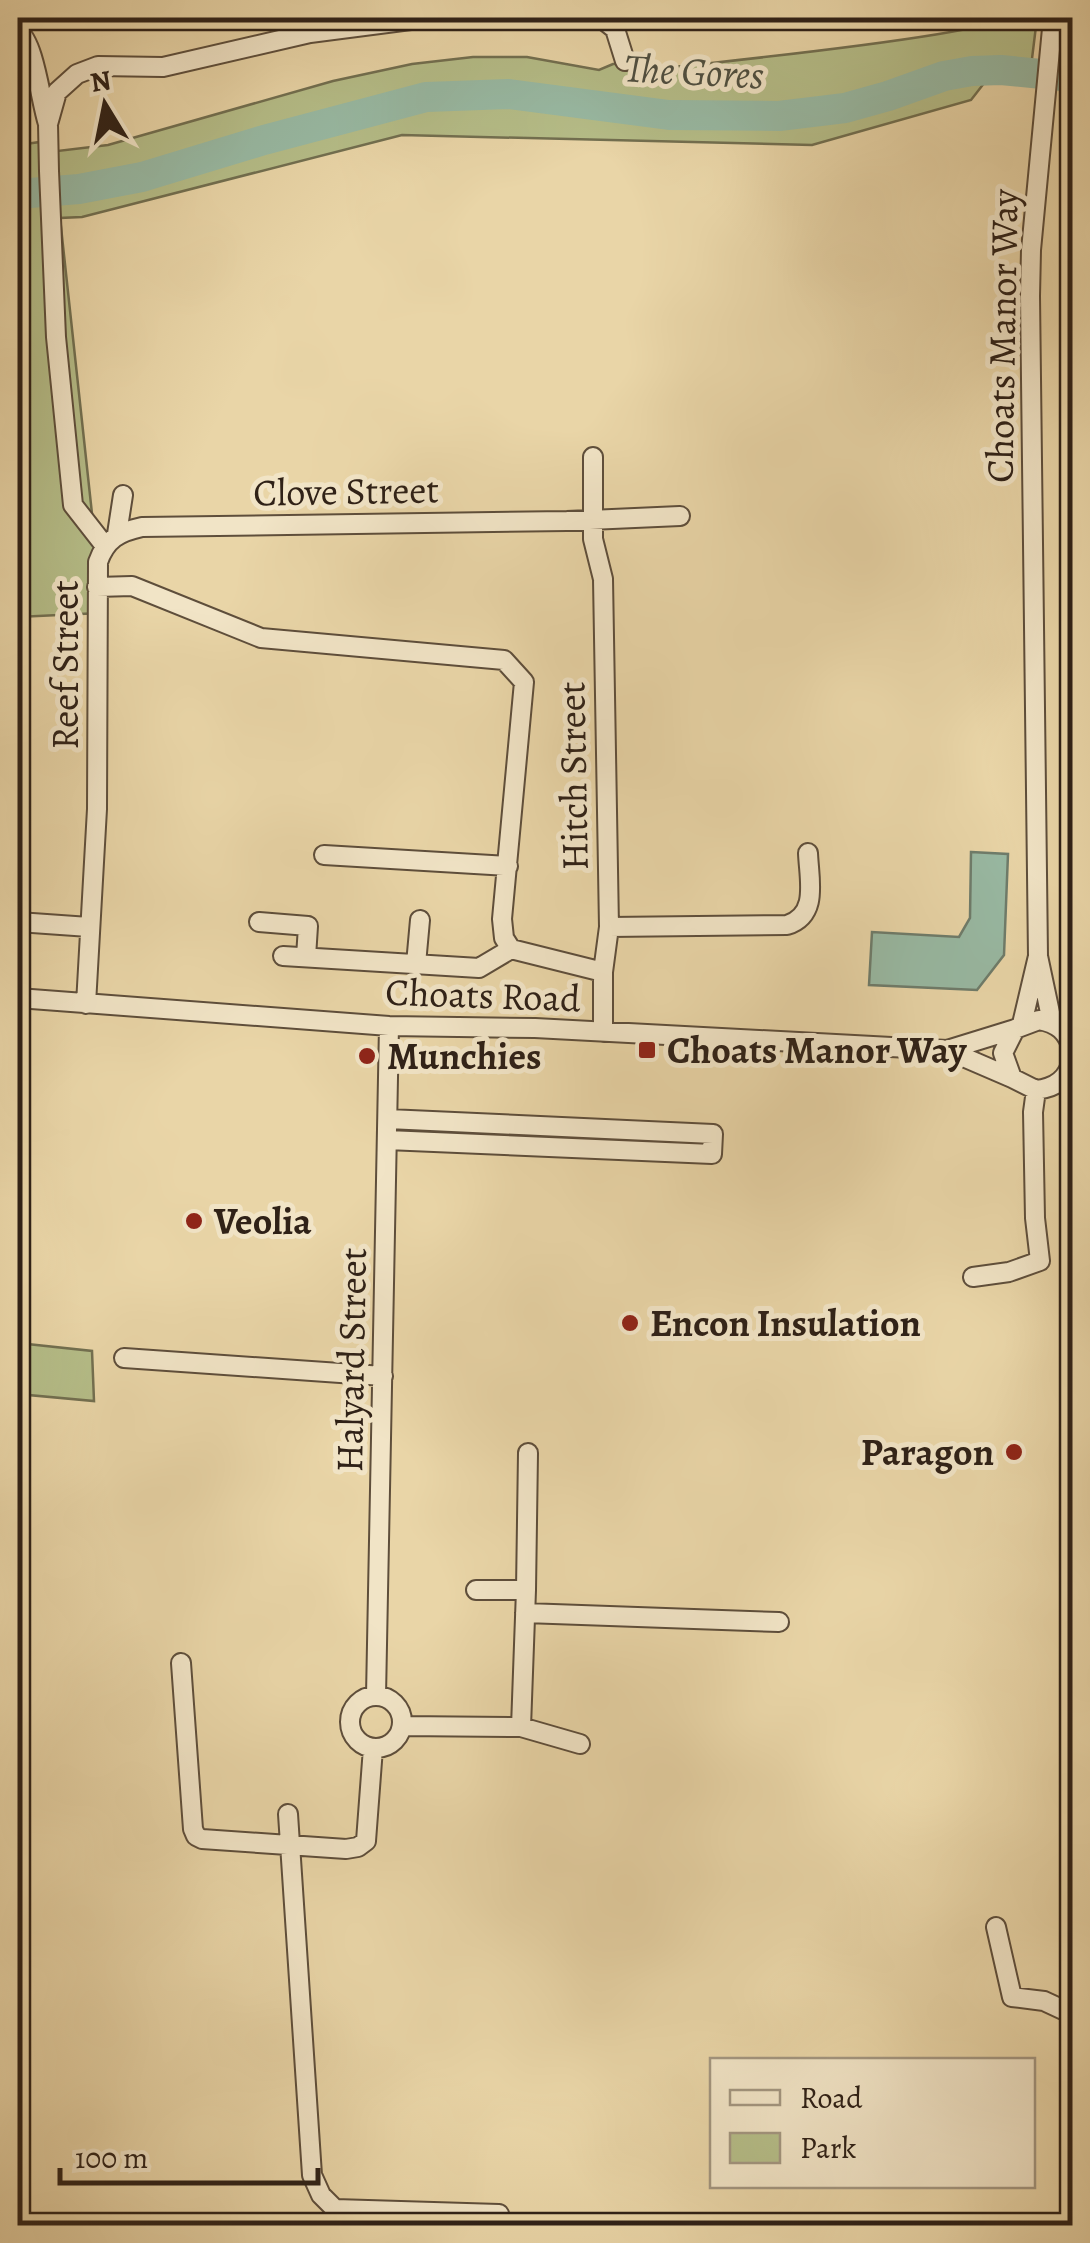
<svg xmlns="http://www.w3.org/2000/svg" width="1090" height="2243" viewBox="0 0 1090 2243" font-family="Alegreya,serif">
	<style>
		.green { fill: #b5bd88; stroke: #726f50; stroke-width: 2.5 }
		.water { fill: #98b9a3; stroke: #6e7c6b; stroke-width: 2.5 }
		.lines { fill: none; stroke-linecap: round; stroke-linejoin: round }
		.river { stroke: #98b9a3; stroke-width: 30 }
		.minor-casing { stroke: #5e4e3b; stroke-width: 22 }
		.minor { stroke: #f1e4c6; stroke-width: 18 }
		.poi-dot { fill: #8f2418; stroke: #f1e4c6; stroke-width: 4 }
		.labels { text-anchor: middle; stroke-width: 10; stroke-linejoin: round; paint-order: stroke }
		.street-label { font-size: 38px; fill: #2f2117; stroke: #f1e4c6 }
		.poi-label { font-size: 38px; font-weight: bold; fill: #2f2117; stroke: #f1e4c6; text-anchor: start }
		.water-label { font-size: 40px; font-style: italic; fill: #4e4f41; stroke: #f1e4c6 }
	</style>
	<rect width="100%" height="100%" fill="#e9d5a7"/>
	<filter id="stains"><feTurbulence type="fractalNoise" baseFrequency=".002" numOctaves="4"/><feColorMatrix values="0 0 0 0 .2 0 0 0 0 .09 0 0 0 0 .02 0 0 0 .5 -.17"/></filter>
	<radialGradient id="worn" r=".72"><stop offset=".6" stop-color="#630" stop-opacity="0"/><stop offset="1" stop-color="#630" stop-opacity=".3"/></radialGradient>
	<path class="green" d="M 1003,18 L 1037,18 L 1031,67 L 999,64 L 971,100 L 812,145 L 402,135 L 82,217 L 60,218 L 98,569 L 100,613 L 18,617 L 18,145 L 40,142 L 58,211 L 57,151 L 108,145 L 333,81 L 412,64 L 473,57 L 527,57 L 599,70 L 613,64 L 637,63 L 643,68 L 684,66 C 728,61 984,35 1003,18 Z
		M 18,1343 L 92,1351 L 94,1401 L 18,1394 Z"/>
	<path class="water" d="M 975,62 L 1072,70 L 1072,85 L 998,77 L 974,81 Z
		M 971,852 L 1008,854 L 1004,955 L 977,990 L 869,985 L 872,932 L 959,937 L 970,918 Z"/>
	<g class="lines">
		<path class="river" d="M 18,194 L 79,189 L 142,177 L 264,140 L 426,97 L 509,94 L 669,115 L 779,116 L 845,108 L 888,96 L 944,76 L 972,71 L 1001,70 L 1072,77"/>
		<g class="minor-casing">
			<path id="minor" d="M 601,18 L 615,29 L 625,61
				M 18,31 C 35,44 40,99 48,124
				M 593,457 L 593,539 L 603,579 L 609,927 L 603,972 L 603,1032
				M 117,534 L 123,495
				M 105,546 L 73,505 L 56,337 L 49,171 L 48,124 L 57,92 L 77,74 L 98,66 L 163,67 L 310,33 L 426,18
				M 97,587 L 132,586 L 261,638 L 504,660 L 524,682 L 502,919 L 504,938 L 511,949 L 603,972
				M 324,855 L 508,866
				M 18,922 L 89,927
				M 259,922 L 308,926 L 306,957
				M 609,927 L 787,925 C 819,915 809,880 808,853
				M 283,956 L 479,968 L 511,949
				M 416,964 L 420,920
				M 18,998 L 389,1026 L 535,1028 L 947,1050 L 1012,1078
				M 86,1004 L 97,809 L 98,562 C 106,539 119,532 142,527 L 567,521 L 680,516
				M 1052,1022 L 1038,956 L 1030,296 L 1031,250 L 1053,18
				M 1022,1024 L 1038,956
				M 947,1050 L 1015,1029
				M 1072,1050 C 1068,1032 1057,1023 1039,1020 L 1015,1029 L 1003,1053 L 1012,1078 L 1036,1090 C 1055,1088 1068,1079 1072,1060
				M 387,1140 L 712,1154 L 713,1134 L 388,1119
				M 973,1277 L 1009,1272 L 1040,1261 L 1035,1218 L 1033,1112 L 1036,1090
				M 124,1358 L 383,1376
				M 476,1590 L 526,1590 L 521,1727
				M 526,1590 L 528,1453
				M 525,1613 L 779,1622
				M 181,1663 L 193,1829 L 196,1836 L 202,1839 L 346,1849 L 358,1847 L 366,1841 L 373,1748
				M350 1722a26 26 0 1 1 52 0a26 26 0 1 1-52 0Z
				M 376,1696 L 389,1026
				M 402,1726 L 521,1727 L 580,1744
				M 288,1814 L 312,2175 L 321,2195 L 335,2209 L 499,2214
				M 996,1927 L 1012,1997 L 1044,2001 L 1072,2014"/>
		</g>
		<use href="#minor" class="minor"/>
	</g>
	<g class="poi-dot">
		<rect x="637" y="1040" width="20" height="20" rx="5"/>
		<circle cx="367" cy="1056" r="10"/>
		<circle cx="194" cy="1221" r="10"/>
		<circle cx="630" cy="1323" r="10"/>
		<circle cx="1014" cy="1452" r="10"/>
	</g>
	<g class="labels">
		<g class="street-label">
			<text transform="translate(1002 336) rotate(-89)" y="13">Choats Manor Way</text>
			<text transform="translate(346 491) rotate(-1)" y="13">Clove Street</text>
			<text transform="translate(65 665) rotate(-90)" y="13">Reef Street</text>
			<text transform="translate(573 776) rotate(-91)" y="13">Hitch Street</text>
			<text transform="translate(483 995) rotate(2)" y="13">Choats Road</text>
			<text transform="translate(351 1360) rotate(-89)" y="13">Halyard Street</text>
		</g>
		<g class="poi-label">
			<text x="667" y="1063">Choats Manor Way</text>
			<text x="387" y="1069">Munchies</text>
			<text x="214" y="1234">Veolia</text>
			<text x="650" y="1336">Encon Insulation</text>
			<text x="994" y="1465" text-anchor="end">Paragon</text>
		</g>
		<g class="water-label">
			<text transform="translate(694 71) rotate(3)" y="14">The Gores</text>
		</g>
	</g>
	<rect width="1090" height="2243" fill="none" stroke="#e9d5a7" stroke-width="60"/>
	<rect x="20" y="20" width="1050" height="2203" fill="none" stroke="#2f2117" stroke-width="5"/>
	<rect x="30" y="30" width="1030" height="2183" fill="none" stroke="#2f2117" stroke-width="2.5"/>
	<rect x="710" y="2058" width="325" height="130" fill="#f1e4c6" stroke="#a39680" stroke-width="2.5"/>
	<rect x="730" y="2090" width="50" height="15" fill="#f1e4c6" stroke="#a39680" stroke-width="2.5"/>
	<text x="800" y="2108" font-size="30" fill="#2f2117">Road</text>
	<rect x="730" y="2133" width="50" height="30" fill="#b5bd88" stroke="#a39680" stroke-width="2.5"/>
	<text x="800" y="2158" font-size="30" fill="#2f2117">Park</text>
	<g transform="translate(105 105) rotate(350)" stroke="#f1e4c6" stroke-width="8" paint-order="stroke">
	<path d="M0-8L18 38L0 25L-18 38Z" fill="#2f2117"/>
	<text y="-15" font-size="28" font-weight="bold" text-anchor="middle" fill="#2f2117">N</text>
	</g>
	<path d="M60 2168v15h258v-15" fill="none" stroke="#2f2117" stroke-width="5"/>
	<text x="75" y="2168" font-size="30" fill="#2f2117" stroke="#f1e4c6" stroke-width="8" paint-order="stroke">100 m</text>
	<rect width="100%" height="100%" filter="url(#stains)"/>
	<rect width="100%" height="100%" fill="url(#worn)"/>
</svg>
